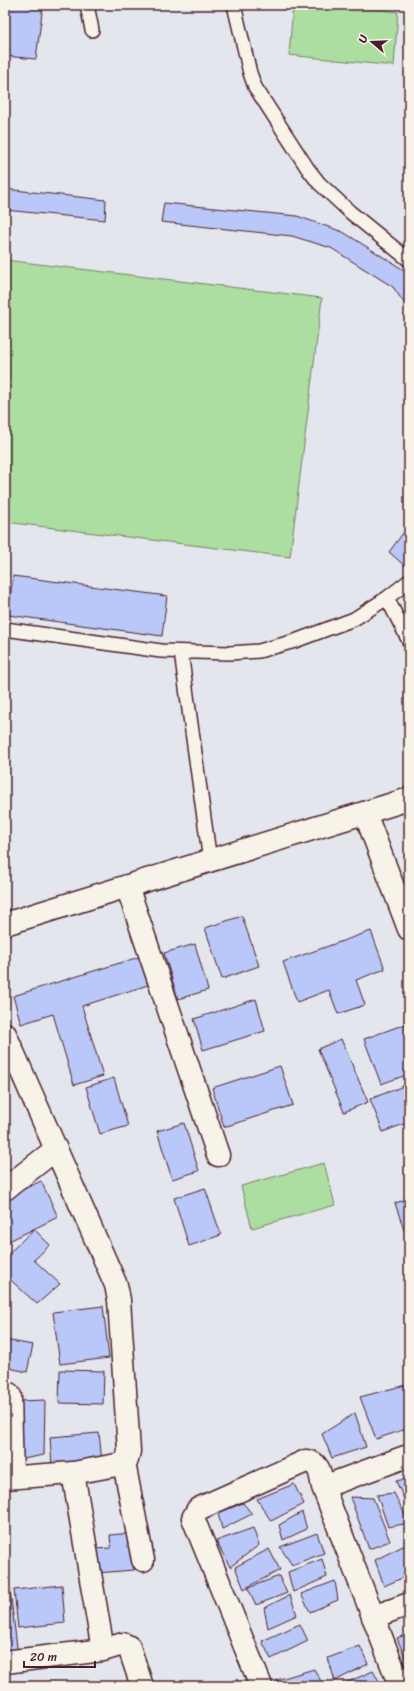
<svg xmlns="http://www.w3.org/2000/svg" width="414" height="1691" viewBox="0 0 414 1691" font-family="Sriracha,sans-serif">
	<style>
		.green { fill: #abdea0; stroke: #7a7e66 }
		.building { fill: #b9c8f9; stroke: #4a1f2b }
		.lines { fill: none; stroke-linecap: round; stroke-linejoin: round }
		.lane-casing { stroke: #4a1f2b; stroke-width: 16 }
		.street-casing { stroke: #4a1f2b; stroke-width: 25 }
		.lane { stroke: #f7f3e8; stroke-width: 13 }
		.street { stroke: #f7f3e8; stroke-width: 22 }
	</style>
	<rect width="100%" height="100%" fill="#e4e6ed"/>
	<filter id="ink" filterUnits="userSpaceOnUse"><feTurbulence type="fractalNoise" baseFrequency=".025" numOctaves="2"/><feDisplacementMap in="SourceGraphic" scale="8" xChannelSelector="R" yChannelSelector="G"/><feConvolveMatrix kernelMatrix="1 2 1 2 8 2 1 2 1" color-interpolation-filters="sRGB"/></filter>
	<g filter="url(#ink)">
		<path class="green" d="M 293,5 L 343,5 L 398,12 L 394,66 L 289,55 Z
			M 5,260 L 322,298 L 290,557 L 5,522 Z
			M 324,1163 L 335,1205 L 252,1228 L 241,1186 Z"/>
		<path class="building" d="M 5,5 L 43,5 L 36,59 L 5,56 Z
			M 5,189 L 106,200 L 105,220 L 5,210 Z
			M 164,203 L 297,216 L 343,232 L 404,270 L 409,277 L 409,310 L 393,287 L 331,248 L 292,236 L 161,222 Z
			M 409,525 L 409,561 L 405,566 L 389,552 Z
			M 13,576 L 167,596 L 162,636 L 8,615 Z
			M 242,916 L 259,966 L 222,979 L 205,928 Z
			M 371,931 L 385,969 L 356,980 L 365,1005 L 338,1014 L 329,990 L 297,1002 L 283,962 Z
			M 195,944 L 208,990 L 178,999 L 164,953 Z
			M 139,957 L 148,985 L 82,1006 L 103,1076 L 74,1085 L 53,1014 L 21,1024 L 13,996 Z
			M 256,999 L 265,1031 L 203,1050 L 194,1019 Z
			M 405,1024 L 409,1035 L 409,1074 L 381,1084 L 364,1039 Z
			M 341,1039 L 368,1102 L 344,1112 L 318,1049 Z
			M 280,1066 L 293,1105 L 224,1127 L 212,1088 Z
			M 114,1078 L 128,1126 L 100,1134 L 86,1087 Z
			M 409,1084 L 409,1122 L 383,1132 L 370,1099 Z
			M 184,1123 L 199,1171 L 172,1179 L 157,1131 Z
			M 41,1181 L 58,1217 L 5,1243 L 5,1198 Z
			M 205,1188 L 221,1235 L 189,1246 L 174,1198 Z
			M 409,1199 L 409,1239 L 407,1239 L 395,1203 Z
			M 34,1229 L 50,1245 L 34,1260 L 60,1284 L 37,1304 L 5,1275 L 5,1257 Z
			M 103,1306 L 109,1358 L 60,1364 L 53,1312 Z
			M 5,1340 L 33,1345 L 27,1372 L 5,1367 Z
			M 60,1370 L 104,1371 L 103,1404 L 59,1403 Z
			M 409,1384 L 409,1428 L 376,1439 L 360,1397 Z
			M 45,1400 L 44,1455 L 23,1459 L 19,1401 Z
			M 355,1413 L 366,1447 L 332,1458 L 322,1434 Z
			M 99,1433 L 102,1462 L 52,1466 L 50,1437 Z
			M 409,1478 L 409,1510 L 396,1481 Z
			M 294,1484 L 304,1504 L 271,1521 L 257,1499 Z
			M 394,1493 L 409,1523 L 388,1527 L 377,1495 Z
			M 350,1497 L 373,1498 L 390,1541 L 369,1549 Z
			M 243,1503 L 252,1514 L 222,1529 L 218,1513 Z
			M 302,1512 L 307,1529 L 283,1540 L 279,1525 Z
			M 253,1528 L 259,1545 L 230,1567 L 216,1541 Z
			M 132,1533 L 134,1570 L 97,1573 L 95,1549 L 111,1548 L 110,1535 Z
			M 317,1533 L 324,1553 L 292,1565 L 280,1547 Z
			M 409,1543 L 409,1575 L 384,1586 L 375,1560 Z
			M 269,1549 L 280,1570 L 244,1589 L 235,1567 Z
			M 322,1559 L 327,1577 L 293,1592 L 288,1572 Z
			M 279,1576 L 287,1593 L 256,1605 L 248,1588 Z
			M 335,1581 L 338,1600 L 310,1612 L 301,1594 Z
			M 62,1585 L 65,1623 L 18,1628 L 14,1590 Z
			M 5,1590 L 10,1590 L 18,1655 L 5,1656 Z
			M 290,1595 L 297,1615 L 268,1628 L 264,1608 Z
			M 300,1624 L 308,1641 L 271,1659 L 262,1641 Z
			M 409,1634 L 409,1667 L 397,1638 Z
			M 360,1646 L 368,1664 L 335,1681 L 328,1658 Z
			M 314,1669 L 322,1683 L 314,1686 L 279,1686 L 277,1680 Z
			M 373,1671 L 382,1686 L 341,1685 Z
			M 237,1679 L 241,1686 L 218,1686 Z"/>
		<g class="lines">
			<g class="lane-casing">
				<path id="lane" d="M 87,5 L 92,30
					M 234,5 L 250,73 L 255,87 L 308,169 L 319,183 L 350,212 L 409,260
					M 387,598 L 409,641
					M 5,629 L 161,651 L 230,653 L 259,651 L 295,641 L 354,619 L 387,598 L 409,581
					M 181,652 L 210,861"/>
			</g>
			<g class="street-casing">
				<path id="street" d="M 365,813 L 409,929
					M 127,886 L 218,1155
					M 5,924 L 409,799
					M 5,1034 L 116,1285 L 119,1300 L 129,1451 L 127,1460 L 122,1464 L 73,1473 L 5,1478
					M 5,1189 L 56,1149
					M 5,1395 L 9,1394 L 10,1396 L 12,1477
					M 124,1463 L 143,1560
					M 323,1487 L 405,1457
					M 373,1617 L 409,1604
					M 103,1650 L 123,1644 L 129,1647 L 142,1686
					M 5,1662 L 103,1650 L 73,1473
					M 261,1686 L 193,1518 L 198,1509 L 306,1461 C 321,1463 320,1475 323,1487 L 400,1686"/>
			</g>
			<use href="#lane" class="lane"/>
			<use href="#street" class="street"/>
		</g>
	</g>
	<rect width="414" height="1691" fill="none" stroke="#f7f3e8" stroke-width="20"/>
	<rect x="10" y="10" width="394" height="1671" fill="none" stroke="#4a1f2b" stroke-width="1.5" filter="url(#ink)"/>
	<g transform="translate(372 42) rotate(289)" stroke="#f7f3e8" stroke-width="3" paint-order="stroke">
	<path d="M0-3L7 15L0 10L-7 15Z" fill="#4a1f2b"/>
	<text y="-6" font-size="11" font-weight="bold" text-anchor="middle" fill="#4a1f2b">U</text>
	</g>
	<path d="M24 1661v6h71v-6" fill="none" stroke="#4a1f2b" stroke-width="2"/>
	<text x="30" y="1661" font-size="12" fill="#4a1f2b" stroke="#f7f3e8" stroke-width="3" paint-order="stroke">20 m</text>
</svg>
